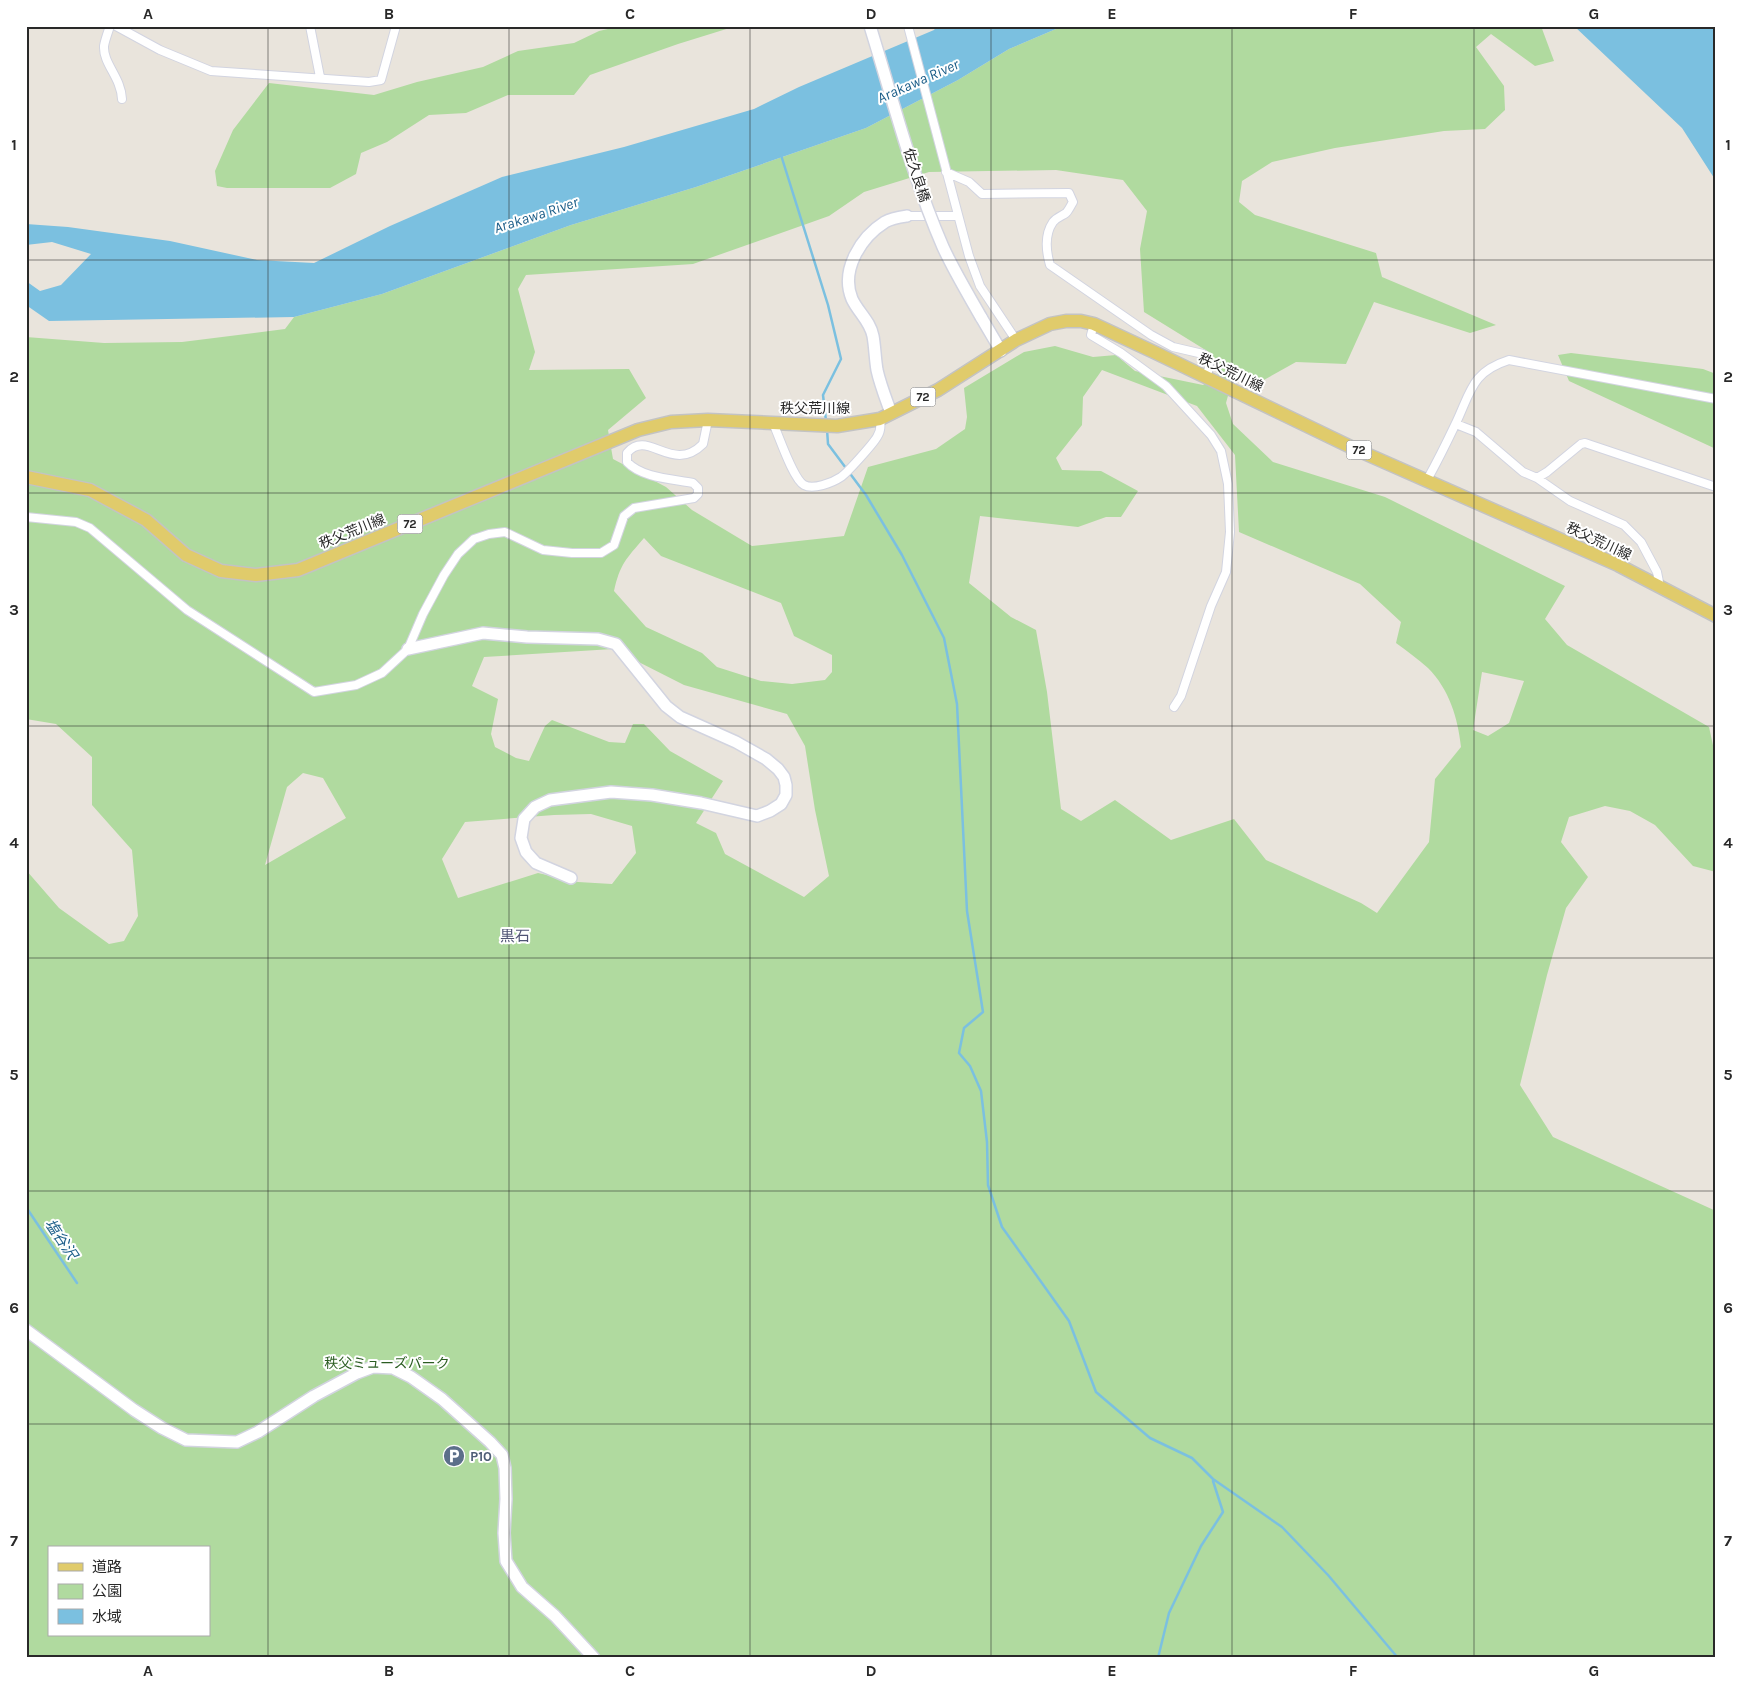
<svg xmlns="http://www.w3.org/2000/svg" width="1742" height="1684" viewBox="0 0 1742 1684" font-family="Karla,'Noto Sans JP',sans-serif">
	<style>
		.green { fill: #b0da9f; fill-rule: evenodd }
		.water { fill: #7bc0e0 }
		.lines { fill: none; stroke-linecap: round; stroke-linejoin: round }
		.stream { stroke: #7bc0e0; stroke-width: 2.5 }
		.street-casing { stroke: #d2d4e0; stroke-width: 10 }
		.secondary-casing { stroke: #d2d4e0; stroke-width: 14 }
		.primary-casing { stroke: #c3c3c3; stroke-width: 15 }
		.street { stroke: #fff; stroke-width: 8 }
		.secondary { stroke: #fff; stroke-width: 11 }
		.primary { stroke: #e0cb6b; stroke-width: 12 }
		.secondary-bridge-casing { stroke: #d2d4e0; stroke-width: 14; stroke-linecap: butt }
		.secondary-bridge { stroke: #fff; stroke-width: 11 }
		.grid { fill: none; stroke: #292929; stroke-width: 1; stroke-opacity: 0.55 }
		.labels { text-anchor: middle; stroke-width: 4; stroke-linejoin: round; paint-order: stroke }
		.shield { fill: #fff; stroke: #696969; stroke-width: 1 }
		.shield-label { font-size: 12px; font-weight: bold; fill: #292929 }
		.street-label { font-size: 14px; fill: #292929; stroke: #fff }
		.park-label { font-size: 14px; fill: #2b5d22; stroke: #fff }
		.service-label { font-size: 14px; font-weight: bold; fill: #4e5e75; stroke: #fff; text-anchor: start }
		.water-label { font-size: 15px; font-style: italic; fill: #1c5e89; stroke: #fff }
		.neighbourhood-label { font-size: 15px; fill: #4f5374; stroke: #fff }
		.neatline { fill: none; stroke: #292929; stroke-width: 2 }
		.grid-label { font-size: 16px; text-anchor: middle; font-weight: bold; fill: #292929 }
	</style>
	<rect width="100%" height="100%" fill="#e9e4dc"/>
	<path class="green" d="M 621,26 L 736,26 L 678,44 L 590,75 L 574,95 L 508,95 L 466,113 L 429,115 L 387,142 L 361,153 L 356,174 L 330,188 L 227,188 L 217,186 L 215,171 L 233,130 L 269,83 L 374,95 L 417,82 L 483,67 L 518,51 L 574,43 L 599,31 Z
		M 1063,26 L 1541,26 L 1554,61 L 1535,66 L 1491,34 L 1476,47 L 1504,86 L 1505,110 L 1485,129 L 1444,131 L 1335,148 L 1272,162 L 1242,181 L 1239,202 L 1255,215 L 1376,253 L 1382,277 L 1496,325 L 1470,333 L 1374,302 L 1346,364 L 1296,362 L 1262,381 L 1232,381 L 1226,403 L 1233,424 L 1273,462 L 1385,497 L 1565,586 L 1545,619 L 1567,645 L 1709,727 L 1716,759 L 1716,872 L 1693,866 L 1655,825 L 1630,811 L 1605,806 L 1569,817 L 1561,842 L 1588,877 L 1566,908 L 1547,975 L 1520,1085 L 1553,1137 L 1716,1211 L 1716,1658 L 26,1658 L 26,870 L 59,908 L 109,944 L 124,941 L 138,916 L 132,850 L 92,805 L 92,757 L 56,724 L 26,719 L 26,337 L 104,343 L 182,342 L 285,329 L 294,317 L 382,294 L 571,225 L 696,187 L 866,128 L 958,80 L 1009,49 ZM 1056,170 L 1123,180 L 1147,211 L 1140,249 L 1144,312 L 1212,354 L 1218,375 L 1203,385 L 1135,371 L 1116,355 L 1093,357 L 1055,346 L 1024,352 L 964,388 L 967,417 L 965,429 L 936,449 L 868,467 L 844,536 L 752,546 L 692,510 L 666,487 L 613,459 L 608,430 L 646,398 L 629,369 L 529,370 L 535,352 L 518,289 L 526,275 L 693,264 L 829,216 L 864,192 L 929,172 ZM 1102,370 L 1197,406 L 1235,455 L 1239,532 L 1360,584 L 1401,622 L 1396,643 C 1407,651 1418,659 1428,668 C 1449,689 1458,718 1461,747 L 1435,779 L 1429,842 L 1377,913 L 1361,903 L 1266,860 L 1234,819 L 1171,840 L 1115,800 L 1081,821 L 1061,809 L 1047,692 L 1036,630 L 1011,617 L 969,583 L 980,516 L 1078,527 L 1106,517 L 1121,517 L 1138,491 L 1101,471 L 1062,470 L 1056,458 L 1082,425 L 1083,397 ZM 644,538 L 661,556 L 781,603 L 794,636 L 832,655 L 832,672 L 825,680 L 792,684 L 761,681 L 717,667 L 702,653 L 646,627 L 614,591 C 620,564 626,559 644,538 ZM 613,649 L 684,685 L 787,714 L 805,746 L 815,810 L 829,876 L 804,897 L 725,854 L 716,833 L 696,823 L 723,781 L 670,751 L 644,724 L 633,724 L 625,743 L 609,742 L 552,720 L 545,726 L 529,761 L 516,758 L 495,747 L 491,734 L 498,699 L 472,686 L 484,657 ZM 1482,672 L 1524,681 L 1509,723 L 1488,736 L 1473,730 ZM 303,773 L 323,778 L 346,818 L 265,865 L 287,787 ZM 591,814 L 632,826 L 636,853 L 612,884 L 578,882 L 538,873 L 458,898 L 442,859 L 465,822 L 554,815 ZM 49,1548 L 209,1548 L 209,1635 L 49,1635 Z
		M 1571,353 L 1703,369 L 1716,374 L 1716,449 L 1569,381 L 1558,355 Z"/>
	<path class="water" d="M 937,26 L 1063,26 L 1009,49 L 958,80 L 866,128 L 696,187 L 571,225 L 382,294 L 294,317 L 49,321 L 26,305 L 26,281 L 40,291 L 61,285 L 91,254 L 52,242 L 26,245 L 26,224 L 68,227 L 170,241 L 257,260 L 314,263 L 390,226 L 502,177 L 624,147 L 754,109 L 799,87 L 934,30 Z
		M 1574,26 L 1716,26 L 1716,181 L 1682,128 Z"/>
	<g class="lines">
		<path class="stream" d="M 781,155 L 828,305 L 841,359 L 823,395 L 826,421
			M 827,429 L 828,444 L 866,495 L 902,555 L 944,638 L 957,704 L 967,911 L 983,1012 L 964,1028 L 959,1053 L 970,1066 L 981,1091 L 987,1142 L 988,1185 L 1002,1227 L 1069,1321 L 1096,1392 L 1150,1438 L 1192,1458 L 1213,1479 L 1282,1527 L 1328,1575 L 1398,1658
			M 26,1207 L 77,1283
			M 1158,1658 L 1169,1613 L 1201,1546 L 1223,1512 L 1213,1481"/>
		<g class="street-casing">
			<path id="street" d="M 110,26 C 108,32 105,40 104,46 C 103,64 121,77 122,99
				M 116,26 L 160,50 L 211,71 L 369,82 L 381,80 L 396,26
				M 310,26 L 320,77
				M 908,26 L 969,256 L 980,286 L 1016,340
				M 946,172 L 969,182 L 982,194 L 1069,193 L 1073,202 C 1071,205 1069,210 1066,213 C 1062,216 1057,217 1053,222 C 1044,235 1046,251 1050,265 L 1151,335 L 1173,347 L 1203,354 L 1208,359 L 1209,368 L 1206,377
				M 907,216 L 958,216
				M 1094,324 L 1091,335 L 1121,353 L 1166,386 L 1211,435 L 1221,451 L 1228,484 L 1230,532 L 1226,572 L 1211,606 L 1181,696 L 1174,707
				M 773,423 C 779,436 793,479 804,485 C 813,490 832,483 841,477 C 847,473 873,444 877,437 C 881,431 881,425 880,419
				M 1456,424 L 1476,432 L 1523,472 L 1537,478 L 1570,501 L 1624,525 L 1641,542 L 1657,572 L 1660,587
				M 1537,478 L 1547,472 L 1581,444 L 1585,443 L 1716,487
				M 1427,480 C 1437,462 1446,444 1455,425 C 1471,392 1471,372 1509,360 L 1716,399
				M 26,517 L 76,522 L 90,528 L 187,610 L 314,692 L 356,685 L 382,673 L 408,649 L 423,614 L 444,575 L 458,554 L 474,539 L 489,534 L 505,532 L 543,550 L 572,553 L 601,553 L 614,545 L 624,516 L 634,508 L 694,498 L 698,494 L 698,488 L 693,483 C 672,479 642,478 627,462 L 627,453 C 648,428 672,475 703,444 L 708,420"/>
		</g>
		<g class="secondary-casing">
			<path id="secondary" d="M 981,317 L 1001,351
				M 891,413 C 886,399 880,384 877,370 C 875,358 875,347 873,336 C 870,321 858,312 852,299 C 840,270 861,237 885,222 C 892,218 900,217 907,216
				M 408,649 L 483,633 L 527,637 L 598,639 L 616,644 L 666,706 L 680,717 L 736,742 L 766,759 L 778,769 L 784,777 L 786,785 L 786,795 L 781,804 L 770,811 L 757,816 L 701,803 L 652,795 L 611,792 L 550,800 L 535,807 L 524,819 L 521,838 L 526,852 L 536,863 L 571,878
				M 26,1330 L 134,1410 L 162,1428 L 186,1440 L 237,1442 L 258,1432 L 314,1396 L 357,1373 L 373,1367 L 393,1368 L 411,1377 L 442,1399 L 490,1442 L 502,1455 L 505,1468 L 506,1499 L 504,1533 L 506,1561 L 522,1587 L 555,1616 L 594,1658"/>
		</g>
		<g class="primary-casing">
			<path id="primary" d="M 26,477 L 90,490 L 146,520 L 186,555 L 221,571 L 256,575 L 298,570 L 638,430 L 671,422 L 708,420 L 837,426 L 880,419 L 938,390 L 1016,340 L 1050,324 L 1066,321 L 1081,321 L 1094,324 L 1156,353 L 1355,449 L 1618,565 L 1716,616"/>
		</g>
		<use href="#street" class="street"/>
		<use href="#secondary" class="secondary"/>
		<use href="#primary" class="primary"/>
		<g class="secondary-bridge-casing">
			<path id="secondary-bridge" d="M 870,26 C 893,100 912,176 943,247 C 954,271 968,294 981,317"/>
		</g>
		<use href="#secondary-bridge" class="secondary-bridge"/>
	</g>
	<path class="grid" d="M 268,26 L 268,1658M 509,26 L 509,1658M 750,26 L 750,1658M 991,26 L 991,1658M 1232,26 L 1232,1658M 1474,26 L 1474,1658M 26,260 L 1716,260M 26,493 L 1716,493M 26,726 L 1716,726M 26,958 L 1716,958M 26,1191 L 1716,1191M 26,1424 L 1716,1424"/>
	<defs>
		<g id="parking-disc" transform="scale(1.125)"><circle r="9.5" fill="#5c6f8a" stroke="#fff"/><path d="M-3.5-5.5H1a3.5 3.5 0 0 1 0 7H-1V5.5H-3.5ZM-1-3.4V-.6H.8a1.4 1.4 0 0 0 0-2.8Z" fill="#fff"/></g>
	</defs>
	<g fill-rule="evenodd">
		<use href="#parking-disc" x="454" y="1456"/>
	</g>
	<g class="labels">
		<g class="shield">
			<rect x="910.5" y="387.5" width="25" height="19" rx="4"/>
			<rect x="1346.5" y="440.5" width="25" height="19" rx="4"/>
			<rect x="397.5" y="514.5" width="25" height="19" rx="4"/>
		</g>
		<g class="shield-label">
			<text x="923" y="401">72</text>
			<text x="1359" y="454">72</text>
			<text x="410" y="528">72</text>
		</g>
		<g class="street-label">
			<text transform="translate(917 175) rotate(72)" y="5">佐久良橋</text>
			<text transform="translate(1231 372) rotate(26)" y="5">秩父荒川線</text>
			<text x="815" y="413">秩父荒川線</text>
			<text transform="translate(352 531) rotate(-22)" y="5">秩父荒川線</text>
			<text transform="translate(1599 541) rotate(25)" y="5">秩父荒川線</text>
		</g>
		<g class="park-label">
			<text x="387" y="1368">秩父ミューズパーク</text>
		</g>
		<g class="service-label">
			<text x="470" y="1461">P10</text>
		</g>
		<g class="water-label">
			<text transform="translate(918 81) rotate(-24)" y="5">Arakawa River</text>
			<text transform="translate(536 215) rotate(-18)" y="5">Arakawa River</text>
			<text transform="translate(61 1239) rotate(56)" y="5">塩谷沢</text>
		</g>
		<g class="neighbourhood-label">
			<text x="515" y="941">黒石</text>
		</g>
	</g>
	<rect width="1742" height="1684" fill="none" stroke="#ffffff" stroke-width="55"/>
	<rect x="48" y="1546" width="162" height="90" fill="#ffffff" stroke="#a9a9a9"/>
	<rect x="58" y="1563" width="25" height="8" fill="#e0cb6b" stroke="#a9a9a9"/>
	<text x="92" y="1572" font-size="15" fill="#292929">道路</text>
	<rect x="58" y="1584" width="25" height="15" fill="#b0da9f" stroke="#a9a9a9"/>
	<text x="92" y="1596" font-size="15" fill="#292929">公園</text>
	<rect x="58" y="1609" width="25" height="15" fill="#7bc0e0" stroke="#a9a9a9"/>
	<text x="92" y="1622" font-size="15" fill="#292929">水域</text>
	<rect x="28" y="28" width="1686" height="1628" class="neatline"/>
	<g class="grid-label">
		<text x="148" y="19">A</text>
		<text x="389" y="19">B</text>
		<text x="630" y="19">C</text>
		<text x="871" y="19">D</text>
		<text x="1112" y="19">E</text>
		<text x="1353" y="19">F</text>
		<text x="1594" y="19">G</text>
		<text x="14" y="150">1</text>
		<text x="1728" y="150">1</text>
		<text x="14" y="382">2</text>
		<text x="1728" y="382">2</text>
		<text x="14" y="615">3</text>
		<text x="1728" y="615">3</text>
		<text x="14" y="848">4</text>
		<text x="1728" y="848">4</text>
		<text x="14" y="1080">5</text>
		<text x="1728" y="1080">5</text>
		<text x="14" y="1313">6</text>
		<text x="1728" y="1313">6</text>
		<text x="14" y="1546">7</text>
		<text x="1728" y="1546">7</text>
		<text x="148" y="1676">A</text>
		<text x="389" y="1676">B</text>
		<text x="630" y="1676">C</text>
		<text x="871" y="1676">D</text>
		<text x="1112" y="1676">E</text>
		<text x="1353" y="1676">F</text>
		<text x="1594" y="1676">G</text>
	</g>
</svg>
